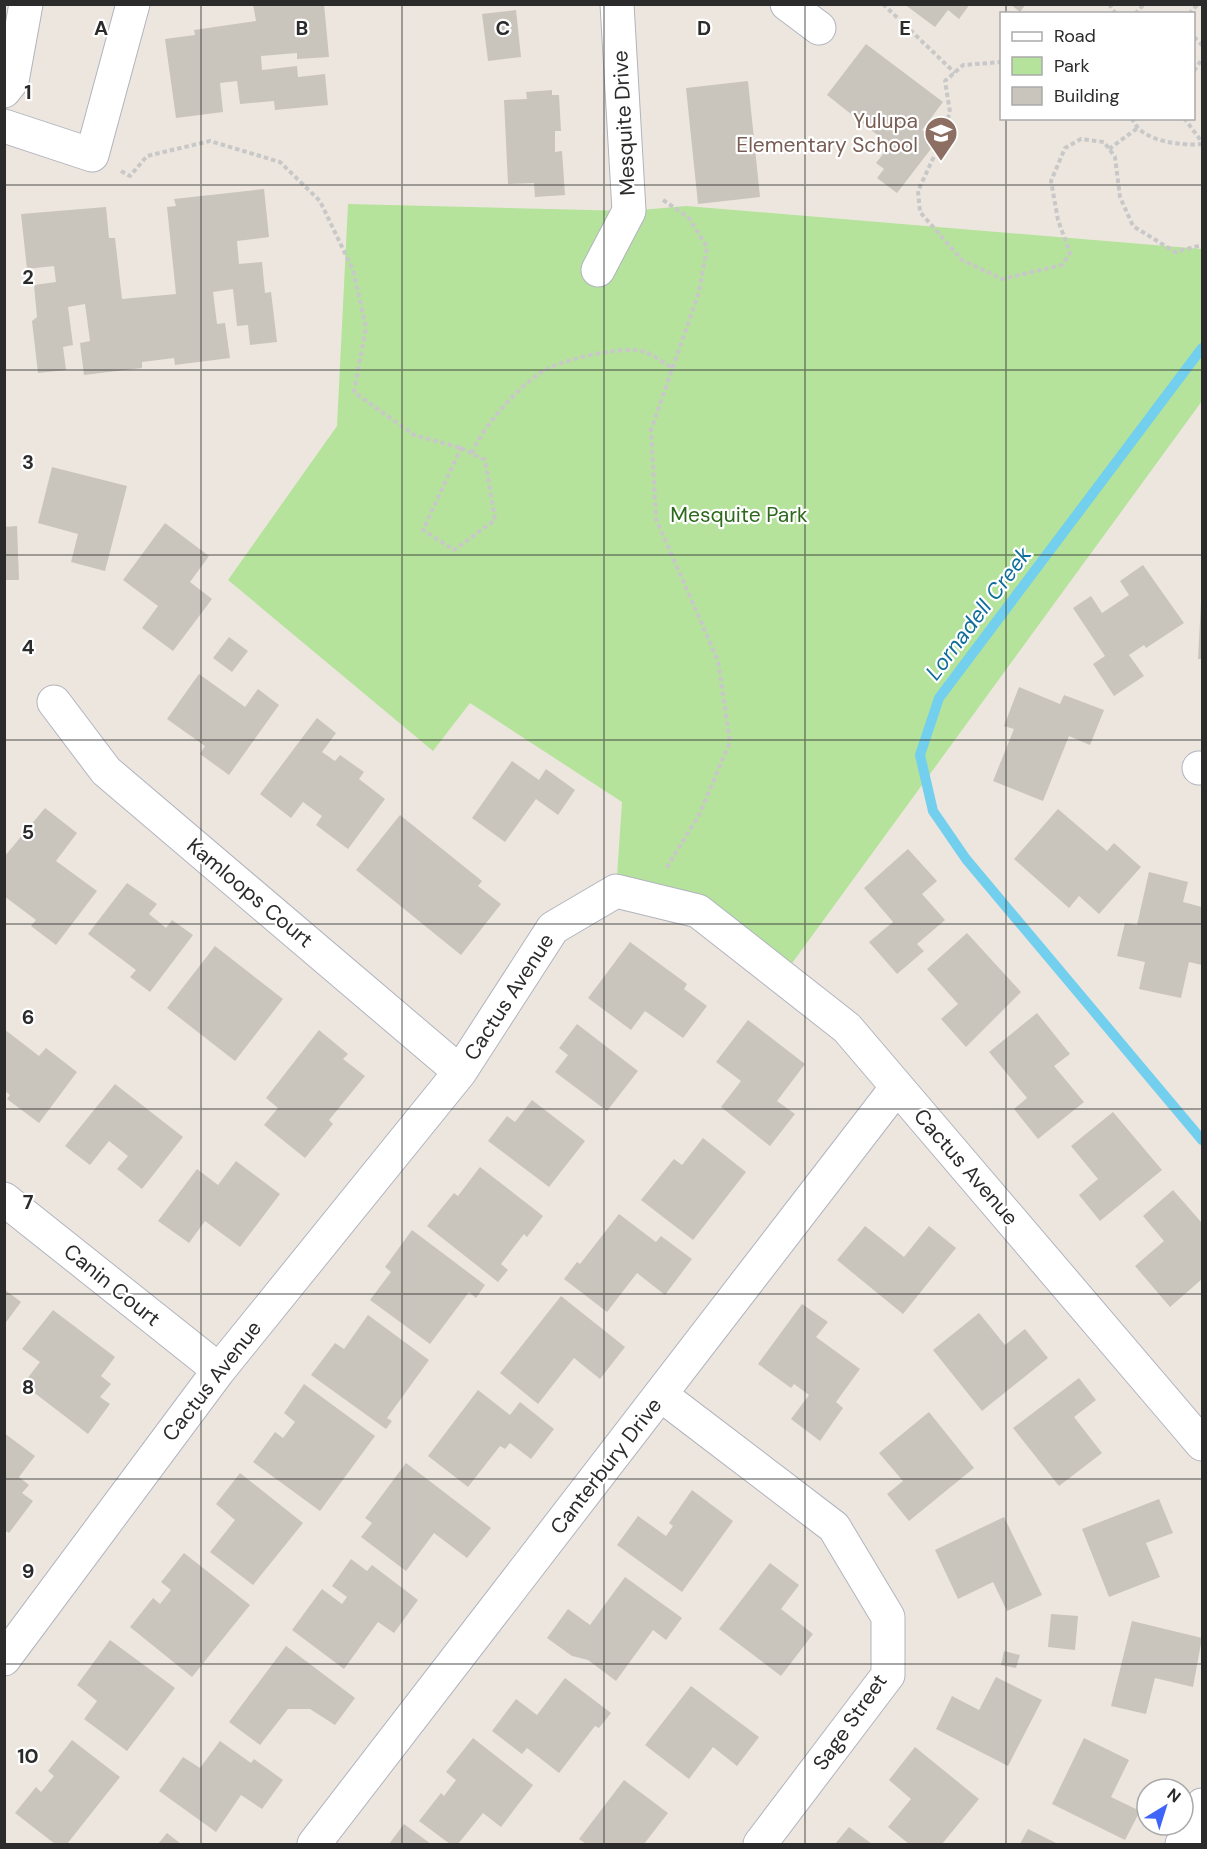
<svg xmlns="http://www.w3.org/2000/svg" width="1207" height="1849" viewBox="0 0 1207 1849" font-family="'DM Sans',sans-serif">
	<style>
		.green { fill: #b5e39b }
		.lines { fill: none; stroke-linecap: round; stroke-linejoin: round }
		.stream { stroke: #72cfee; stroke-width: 10 }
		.building { fill: #c9c4bc }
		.minor-casing { stroke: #b1b4bf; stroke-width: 35 }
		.path { stroke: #c8c8c8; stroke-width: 4; stroke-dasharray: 4.5 3; stroke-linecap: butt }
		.minor { stroke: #fff; stroke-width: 33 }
		.grid { fill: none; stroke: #2b2b2b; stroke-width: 1.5; stroke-opacity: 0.55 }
		.labels { text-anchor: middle; stroke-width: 4.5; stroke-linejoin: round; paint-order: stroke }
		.education-label { font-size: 21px; fill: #785e54; stroke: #fff; text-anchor: end }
		.street-label { font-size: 21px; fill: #2b2b2b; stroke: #fff }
		.park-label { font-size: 21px; fill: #2d691b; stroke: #fff }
		.water-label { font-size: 22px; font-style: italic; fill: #0f6e9c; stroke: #fff }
		.grid-label { font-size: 20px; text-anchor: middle; font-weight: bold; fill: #2b2b2b; stroke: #fff; stroke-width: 4.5; stroke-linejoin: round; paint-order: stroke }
	</style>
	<rect width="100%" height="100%" fill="#ede6de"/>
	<path class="green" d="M 348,204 L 629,211 L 686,206 L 1202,249 L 1202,401 L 782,977 L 698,911 L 616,891 L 622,802 L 470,703 L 433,751 L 228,580 L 337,426 Z"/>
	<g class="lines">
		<path class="stream" d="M 1202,348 L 939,698 L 920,755 L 933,811 L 966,859 L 1202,1140"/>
	</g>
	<path class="building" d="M 253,4 L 324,4 L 329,57 L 297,59 L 297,53 L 261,56 L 262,70 L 297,66 L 298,77 L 325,74 L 328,105 L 275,110 L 274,101 L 240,104 L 237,81 L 220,83 L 223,112 L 176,118 L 165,39 L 195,35 L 194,30 L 256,21 Z
		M 904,4 L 970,4 L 959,19 L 948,10 L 935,27 Z
		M 1010,4 L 1026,4 L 1020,12 Z
		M 516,10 L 521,57 L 488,61 L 482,14 Z
		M 866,44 L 943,102 L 922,130 L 937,141 L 897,193 L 877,178 L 884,169 L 876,163 L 890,145 L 827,95 Z
		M 748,81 L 760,197 L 698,204 L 686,88 Z
		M 552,90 L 552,95 L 559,95 L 561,131 L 555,131 L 555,152 L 562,151 L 565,195 L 535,197 L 534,183 L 508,184 L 504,100 L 527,99 L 526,92 Z
		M 264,189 L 269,237 L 237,241 L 239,264 L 262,262 L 265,293 L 271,292 L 277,342 L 250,345 L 248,325 L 237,326 L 233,289 L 213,292 L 217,324 L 225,323 L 230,358 L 175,365 L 174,358 L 142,362 L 142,368 L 84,375 L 80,343 L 90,341 L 85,304 L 68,307 L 73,345 L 63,347 L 66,370 L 38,373 L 32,321 L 37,317 L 34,285 L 56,282 L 54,266 L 27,269 L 21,214 L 106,207 L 109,238 L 115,238 L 122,299 L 176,294 L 167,207 L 176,206 L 174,199 Z
		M 52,467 L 127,486 L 105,571 L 71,562 L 78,534 L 38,523 Z
		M 165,523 L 209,556 L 190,582 L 212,599 L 173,651 L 142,628 L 158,606 L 123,580 Z
		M 17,526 L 19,580 L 4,580 L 4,527 Z
		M 1143,565 L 1184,623 L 1146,648 L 1144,645 L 1129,655 L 1144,676 L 1114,696 L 1093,664 L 1105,656 L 1073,608 L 1091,596 L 1102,613 L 1129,595 L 1120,581 Z
		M 1201,603 L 1202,604 L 1202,659 L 1198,659 Z
		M 229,637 L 248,651 L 232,672 L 213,658 Z
		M 199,674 L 245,707 L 258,689 L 279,705 L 229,775 L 200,754 L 205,746 L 167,719 Z
		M 1019,687 L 1060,704 L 1064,695 L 1104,710 L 1090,745 L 1069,736 L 1043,801 L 993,781 L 1014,729 L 1004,726 Z
		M 317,718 L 336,733 L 322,752 L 335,761 L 340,755 L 364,772 L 359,779 L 385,799 L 348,849 L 316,825 L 322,816 L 303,802 L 291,818 L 260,794 Z
		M 512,761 L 539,780 L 546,769 L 575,790 L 558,815 L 536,799 L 505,842 L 472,818 Z
		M 45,808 L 77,833 L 56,861 L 97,891 L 56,945 L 31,926 L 36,920 L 4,896 L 4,857 Z
		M 1058,809 L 1107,851 L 1114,843 L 1141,867 L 1099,914 L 1079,896 L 1069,908 L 1014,859 Z
		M 400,815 L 482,881 L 478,886 L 501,904 L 461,955 L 356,870 Z
		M 908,849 L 937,881 L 922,894 L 945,920 L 917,944 L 924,951 L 897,974 L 869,942 L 893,922 L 864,888 Z
		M 1149,872 L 1188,882 L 1183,902 L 1202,907 L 1202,965 L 1189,962 L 1181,998 L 1139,989 L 1145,962 L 1117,956 L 1125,923 L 1137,925 Z
		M 127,883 L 157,904 L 149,914 L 166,928 L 172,920 L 193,935 L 150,992 L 130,977 L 136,970 L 88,934 Z
		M 967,933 L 1021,992 L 966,1047 L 941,1019 L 958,1004 L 927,969 Z
		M 630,942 L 687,984 L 684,989 L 707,1006 L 683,1038 L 645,1011 L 631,1030 L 588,998 Z
		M 215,946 L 283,999 L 235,1061 L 167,1008 Z
		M 1037,1013 L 1070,1054 L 1054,1066 L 1084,1102 L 1038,1139 L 1014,1109 L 1027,1098 L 989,1052 Z
		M 748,1020 L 805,1064 L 777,1101 L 795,1114 L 770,1146 L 721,1107 L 741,1081 L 716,1062 Z
		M 577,1024 L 638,1071 L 607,1111 L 555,1072 L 568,1055 L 559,1048 Z
		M 4,1029 L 39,1056 L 46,1048 L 77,1072 L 39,1123 L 7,1099 L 10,1095 L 4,1090 Z
		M 319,1030 L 348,1054 L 343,1059 L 365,1076 L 329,1120 L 333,1124 L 305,1158 L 264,1125 L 278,1108 L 266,1098 Z
		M 115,1084 L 183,1137 L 142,1189 L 117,1169 L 128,1156 L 109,1141 L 90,1165 L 65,1146 Z
		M 532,1100 L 585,1141 L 549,1187 L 488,1141 L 507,1116 L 515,1122 Z
		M 1113,1112 L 1162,1170 L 1100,1221 L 1079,1195 L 1098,1179 L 1071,1146 Z
		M 703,1138 L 746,1172 L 693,1240 L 641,1200 L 674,1159 L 682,1165 Z
		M 236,1161 L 280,1194 L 240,1247 L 205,1221 L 189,1243 L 158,1221 L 197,1169 L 218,1185 Z
		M 480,1167 L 543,1216 L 527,1237 L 524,1234 L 501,1264 L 508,1270 L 498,1282 L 427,1226 L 454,1193 L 458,1196 Z
		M 1173,1190 L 1202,1223 L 1202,1279 L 1170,1307 L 1135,1266 L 1164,1241 L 1143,1216 Z
		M 619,1214 L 656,1242 L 661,1236 L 692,1259 L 665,1295 L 637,1273 L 607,1312 L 564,1279 L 577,1262 L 580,1264 Z
		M 865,1226 L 904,1257 L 929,1226 L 956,1248 L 903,1314 L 837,1260 Z
		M 412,1230 L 485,1285 L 476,1298 L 469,1292 L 430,1344 L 370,1300 L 391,1272 L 385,1267 Z
		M 4,1289 L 21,1302 L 4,1325 Z
		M 561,1296 L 625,1347 L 600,1379 L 574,1358 L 538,1404 L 500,1373 Z
		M 802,1304 L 828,1322 L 816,1337 L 860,1369 L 836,1402 L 843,1408 L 820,1441 L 791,1419 L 809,1395 L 794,1384 L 791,1388 L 758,1364 Z
		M 53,1310 L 115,1357 L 101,1376 L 111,1384 L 100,1397 L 110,1404 L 88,1434 L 23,1384 L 40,1362 L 22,1349 Z
		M 979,1313 L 1005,1345 L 1025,1329 L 1048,1358 L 982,1411 L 933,1350 Z
		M 368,1315 L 429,1360 L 387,1418 L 392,1421 L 386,1429 L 311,1375 L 335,1343 L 344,1349 Z
		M 1079,1378 L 1096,1400 L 1074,1417 L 1102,1453 L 1059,1486 L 1013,1428 Z
		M 304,1384 L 375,1436 L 320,1511 L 253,1462 L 275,1432 L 283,1438 L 295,1422 L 284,1413 Z
		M 478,1390 L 510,1415 L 520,1402 L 554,1429 L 531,1459 L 510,1443 L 505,1449 L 500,1446 L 468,1487 L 428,1456 Z
		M 929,1412 L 974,1468 L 909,1521 L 887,1494 L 903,1481 L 879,1453 Z
		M 4,1433 L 35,1456 L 19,1477 L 29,1485 L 22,1493 L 33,1501 L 9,1533 L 4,1530 Z
		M 406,1463 L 491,1528 L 467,1558 L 434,1533 L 406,1571 L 361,1537 L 372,1523 L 365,1518 Z
		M 240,1473 L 303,1523 L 253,1585 L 210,1552 L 235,1520 L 216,1504 Z
		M 692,1490 L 733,1521 L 682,1592 L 617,1545 L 638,1516 L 666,1536 L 673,1526 L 669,1523 Z
		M 1159,1499 L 1173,1533 L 1146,1543 L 1160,1577 L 1109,1597 L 1082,1529 Z
		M 1004,1517 L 1042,1595 L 1007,1611 L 993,1582 L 958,1599 L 935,1550 Z
		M 184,1553 L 250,1605 L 192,1677 L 130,1627 L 153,1598 L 160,1604 L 171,1590 L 161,1582 Z
		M 351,1559 L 367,1571 L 372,1565 L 418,1600 L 394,1633 L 378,1622 L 344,1669 L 292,1630 L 322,1589 L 342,1604 L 347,1597 L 332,1586 Z
		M 770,1563 L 799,1585 L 781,1609 L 813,1634 L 781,1676 L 719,1629 Z
		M 625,1577 L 682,1618 L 666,1640 L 653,1630 L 616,1681 L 588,1660 L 572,1656 L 547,1638 L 568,1609 L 590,1625 Z
		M 1051,1614 L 1078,1616 L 1075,1650 L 1048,1647 Z
		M 1132,1621 L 1202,1638 L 1193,1687 L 1155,1678 L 1146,1714 L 1111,1706 Z
		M 110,1640 L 175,1688 L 127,1751 L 84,1719 L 97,1701 L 77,1685 Z
		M 286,1646 L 355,1698 L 335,1725 L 310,1709 L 288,1709 L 260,1745 L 229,1722 Z
		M 1004,1651 L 1020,1655 L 1016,1668 L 1001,1665 Z
		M 996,1677 L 1042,1700 L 1008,1766 L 936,1729 L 952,1696 L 979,1710 Z
		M 565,1678 L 611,1713 L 599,1728 L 595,1726 L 559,1773 L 527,1748 L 522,1754 L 492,1731 L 516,1699 L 537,1715 Z
		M 691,1686 L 759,1737 L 737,1766 L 713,1747 L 689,1779 L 645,1745 Z
		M 473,1738 L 533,1785 L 501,1827 L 483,1813 L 458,1844 L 450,1844 L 419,1821 L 441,1793 L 444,1796 L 456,1780 L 446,1772 Z
		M 1084,1738 L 1129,1760 L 1111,1797 L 1140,1811 L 1125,1840 L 1052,1804 Z
		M 72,1740 L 120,1777 L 67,1844 L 55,1844 L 15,1813 L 36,1787 L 41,1792 L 54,1776 L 48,1771 Z
		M 220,1741 L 251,1763 L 254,1759 L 283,1780 L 262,1809 L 241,1795 L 216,1832 L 159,1791 L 183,1757 L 200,1768 Z
		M 915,1747 L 979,1799 L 942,1844 L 909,1844 L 888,1827 L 911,1799 L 889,1780 Z
		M 624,1780 L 668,1813 L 644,1844 L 586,1844 L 579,1839 Z
		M 404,1824 L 431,1844 L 389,1844 Z
		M 849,1827 L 872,1844 L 835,1844 Z
		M 1028,1829 L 1058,1844 L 1020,1844 Z
		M 167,1833 L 181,1844 L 158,1844 Z"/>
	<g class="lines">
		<g class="minor-casing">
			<path id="minor" d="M 787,4 L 819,28
				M 4,91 L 12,81 L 26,4
				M 4,126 L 92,155 L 133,4
				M 598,270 L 629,211 L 617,4
				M 54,702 L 106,771 L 460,1072
				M 1199,768 L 1202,768
				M 4,1199 L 219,1370
				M 661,1395 L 834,1527 L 888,1617 L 888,1675 L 760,1844
				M 4,1659 L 219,1370 L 460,1072 L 553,928 L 616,891 L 698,911 L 847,1028 L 1202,1444
				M 314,1844 L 897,1087
				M 1182,1844 L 1202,1805"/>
		</g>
		<path class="path" d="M 883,4 L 955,73
			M 1109,4 L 1116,14
			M 1135,14 L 1144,4
			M 1189,14 L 1198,4
			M 1194,37 L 1202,45
			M 1002,62 L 963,65 L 945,81 L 950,112 L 936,152 L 918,191 L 920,212 L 962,260 L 1002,279 L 1062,265 L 1070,253 L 1058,220 L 1051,181 L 1065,148 L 1081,139 L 1104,142 L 1115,157 L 1120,197 L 1133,226 L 1175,252 L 1202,245
			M 1194,71 L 1202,59
			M 1132,118 C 1140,142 1182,146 1202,144
			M 1184,118 L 1202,142
			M 1109,149 L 1139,127
			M 121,171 L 130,176 L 147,156 L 210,141 L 280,162 L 320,201 L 353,270 L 366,327 L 354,392 L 414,435 L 461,448
			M 663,200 L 688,217 L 707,247 L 699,292 L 651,430 L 656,519 L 718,661 L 730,742 L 699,815 L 665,870
			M 461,448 L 485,460 L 495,520 L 454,550 L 423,530 Z
			M 472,453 C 481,429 517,388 540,373 C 559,360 619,346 642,351 C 652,353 665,364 674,369"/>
		<use href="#minor" class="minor"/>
	</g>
	<path class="grid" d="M 201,4 L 201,1844M 402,4 L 402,1844M 604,4 L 604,1844M 805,4 L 805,1844M 1006,4 L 1006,14M 1006,118 L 1006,1844M 4,185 L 1202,185M 4,370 L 1202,370M 4,555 L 1202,555M 4,740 L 1202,740M 4,924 L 1202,924M 4,1109 L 1202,1109M 4,1294 L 1202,1294M 4,1479 L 1202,1479M 4,1664 L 1202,1664"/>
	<defs>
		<g id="school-pin" transform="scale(1.725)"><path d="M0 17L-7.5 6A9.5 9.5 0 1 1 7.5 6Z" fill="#8d6e63" stroke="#fff"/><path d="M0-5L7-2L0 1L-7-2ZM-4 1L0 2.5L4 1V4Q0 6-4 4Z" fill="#fff"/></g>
	</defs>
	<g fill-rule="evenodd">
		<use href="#school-pin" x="941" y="133"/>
	</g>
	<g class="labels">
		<g class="education-label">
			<text x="918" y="128">Yulupa<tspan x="918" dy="24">Elementary School</tspan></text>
		</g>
		<g class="street-label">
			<text transform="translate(624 123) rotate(-93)" y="7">Mesquite Drive</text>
			<text transform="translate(250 893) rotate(40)" y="7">Kamloops Court</text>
			<text transform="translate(509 997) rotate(-57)" y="7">Cactus Avenue</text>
			<text transform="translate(966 1167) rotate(49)" y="7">Cactus Avenue</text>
			<text transform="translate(112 1285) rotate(39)" y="7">Canin Court</text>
			<text transform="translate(212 1381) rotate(-52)" y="7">Cactus Avenue</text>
			<text transform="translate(606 1466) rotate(-52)" y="7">Canterbury Drive</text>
			<text transform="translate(850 1722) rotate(-55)" y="7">Sage Street</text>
		</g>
		<g class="park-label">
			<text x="739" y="522">Mesquite Park</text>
		</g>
		<g class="water-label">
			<text transform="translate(978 613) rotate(-53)" y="8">Lornadell Creek</text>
		</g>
	</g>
	<g class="grid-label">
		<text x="101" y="35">A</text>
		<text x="302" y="35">B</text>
		<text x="503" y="35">C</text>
		<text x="704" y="35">D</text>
		<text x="905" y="35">E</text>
		<text x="28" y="99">1</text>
		<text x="28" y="284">2</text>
		<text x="28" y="469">3</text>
		<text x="28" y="654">4</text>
		<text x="28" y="839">5</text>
		<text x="28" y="1024">6</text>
		<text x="28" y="1209">7</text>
		<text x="28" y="1394">8</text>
		<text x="28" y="1578">9</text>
		<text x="28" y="1763">10</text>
	</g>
	<rect width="1207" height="1849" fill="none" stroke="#2b2b2b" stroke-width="12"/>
	<rect x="1000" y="12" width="195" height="108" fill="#ffffff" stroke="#aaaaaa" stroke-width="1.5"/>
	<rect x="1012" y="32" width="30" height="9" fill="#ffffff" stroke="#aaaaaa" stroke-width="1.5"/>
	<text x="1054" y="42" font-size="18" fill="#2b2b2b">Road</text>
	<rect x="1012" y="57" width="30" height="18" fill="#b5e39b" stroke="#aaaaaa" stroke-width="1.5"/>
	<text x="1054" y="72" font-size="18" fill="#2b2b2b">Park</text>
	<rect x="1012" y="87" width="30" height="18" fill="#c9c4bc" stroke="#aaaaaa" stroke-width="1.5"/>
	<text x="1054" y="102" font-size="18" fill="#2b2b2b">Building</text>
	<g transform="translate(1165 1807) rotate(38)"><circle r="28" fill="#ffffff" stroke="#aaaaaa" stroke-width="1.5"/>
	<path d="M0-4.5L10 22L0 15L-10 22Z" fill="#3f65f8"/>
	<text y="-9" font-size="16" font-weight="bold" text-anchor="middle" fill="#2b2b2b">N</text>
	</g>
</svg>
